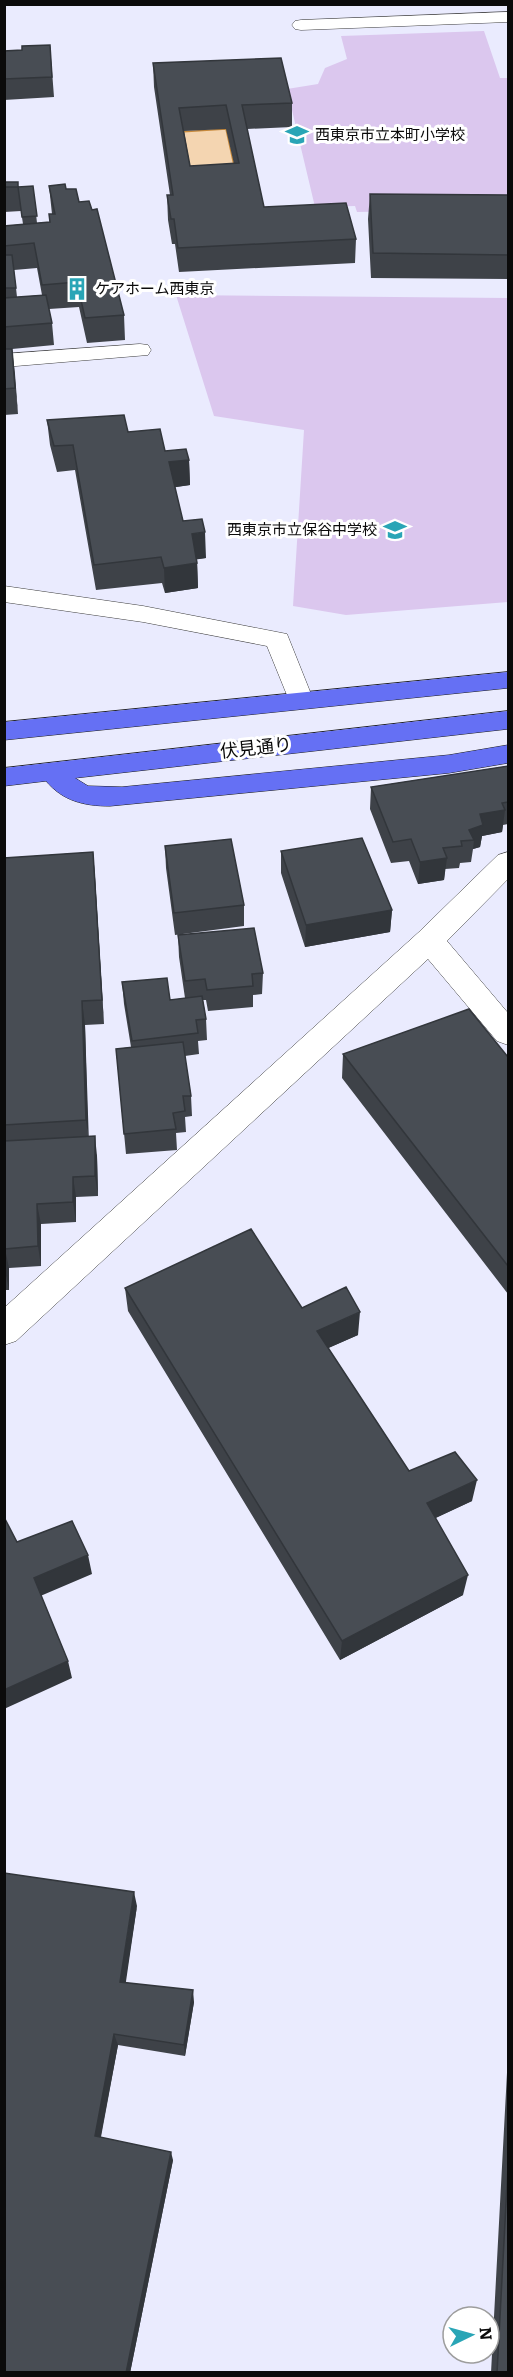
<svg xmlns="http://www.w3.org/2000/svg" width="513" height="2377" viewBox="0 0 513 2377" font-family="Literata,'Noto Sans JP',serif">
	<style>
		.pitch { fill: #dbc7ee }
		.water { fill: #f4d5b1; stroke: #c88a3b; stroke-width: 1.5 }
		.lines { fill: none; stroke-linecap: round; stroke-linejoin: round }
		.minor-casing { stroke: #3e3e3e; stroke-width: 1 }
		.major-casing { stroke: #1c1c1c; stroke-width: 1 }
		.minor { fill: #fff; fill-rule: evenodd }
		.major { fill: #6570f4; fill-rule: evenodd }
		.wall { fill: #3e4248; fill-rule: evenodd }
		.shaded-wall { fill: #32363b }
		.building { fill: #484d54; stroke: #32363b; stroke-width: 1.5; fill-rule: evenodd }
		.labels { text-anchor: middle; stroke-width: 6; stroke-linejoin: round; paint-order: stroke }
		.far-poi-label { font-size: 15px; fill: #0b0b0b; stroke: #fff; text-anchor: start }
		.street-label { font-size: 18px; fill: #0b0b0b; stroke: #fff }
	</style>
	<rect width="100%" height="100%" fill="#eaebfe"/>
	<path class="pitch" d="M 484,31 L 500,78 L 508,78 L 508,209 L 357,212 L 355,206 L 315,207 L 287,89 L 318,84 L 325,68 L 347,59 L 341,36 Z
		M 176,295 L 508,298 L 508,602 L 346,615 L 293,606 L 304,430 L 214,416 Z"/>
	<path class="water" d="M 226,129 L 239,188 L 191,190 L 180,132 Z"/>
	<g class="lines">
		<g class="minor-casing">
			<path id="minor" d="M 508,12 L 508,22 L 301,30 L 295,29 L 292,25 L 295,21 L 301,20 Z
				M 140,344 L 148,345 L 151,350 L 148,355 L 4,367 L 4,354 Z
				M 4,586 L 143,606 L 287,634 L 313,699 L 309,705 L 300,707 L 291,705 L 267,646 L 143,622 L 4,602 Z
				M 508,852 L 508,879 L 447,941 L 508,1013 L 508,1045 L 497,1041 L 428,959 L 16,1341 L 4,1345 L 4,1308 L 419,932 L 498,855 Z"/>
		</g>
		<g class="major-casing">
			<path id="major" d="M 508,672 L 508,688 L 4,740 L 4,722 Z
				M 508,711 L 508,729 L 75,778 L 88,786 L 122,787 L 449,755 L 508,745 L 508,763 L 449,773 L 110,806 C 84,806 63,801 46,781 L 4,786 L 4,768 Z"/>
		</g>
		<use href="#minor" class="minor"/>
		<use href="#major" class="major"/>
	</g>
	<path class="wall" d="M 50,45 L 54,97 L 4,100 L 4,51 L 22,50 Z
		M 153,63 L 292,103 L 292,127 L 247,129 L 264,207 L 356,239 L 355,263 L 179,272 L 175,244 L 172,244 L 168,220 L 167,195 L 170,195 L 154,87 ZM 226,129 L 234,164 L 190,166 L 184,131 Z
		M 4,182 L 18,187 L 33,186 L 37,223 L 50,222 L 49,214 L 52,214 L 49,186 L 66,189 L 79,202 L 124,315 L 125,340 L 87,343 L 79,307 L 49,309 L 52,323 L 54,345 L 12,349 L 18,414 L 4,415 L 4,226 L 23,224 L 21,211 L 4,212 ZM 37,268 L 42,295 L 17,297 L 14,270 Z
		M 370,194 L 508,195 L 508,279 L 371,278 L 368,219 Z
		M 47,420 L 128,432 L 165,451 L 189,460 L 190,485 L 175,487 L 183,521 L 206,558 L 197,559 L 198,588 L 165,593 L 162,583 L 96,590 L 75,470 L 57,472 L 50,445 Z
		M 508,766 L 508,824 L 503,825 L 502,832 L 482,836 L 480,847 L 473,849 L 471,862 L 460,863 L 459,868 L 445,869 L 444,880 L 418,884 L 409,861 L 391,863 L 370,809 L 371,787 Z
		M 165,846 L 244,905 L 244,926 L 175,935 L 166,868 Z
		M 281,851 L 392,910 L 390,932 L 305,947 L 281,873 Z
		M 93,852 L 95,877 L 104,1024 L 85,1025 L 88,1136 L 97,1156 L 98,1196 L 76,1197 L 76,1222 L 41,1224 L 41,1266 L 9,1268 L 9,1290 L 4,1290 L 4,858 Z
		M 178,935 L 263,973 L 262,994 L 253,995 L 253,1007 L 208,1011 L 206,1000 L 203,1000 L 206,1019 L 207,1040 L 198,1041 L 199,1054 L 185,1056 L 191,1096 L 192,1116 L 185,1117 L 186,1132 L 176,1133 L 177,1150 L 126,1154 L 116,1049 L 131,1047 L 124,1004 L 122,982 L 170,1000 L 185,998 L 179,957 Z
		M 343,1054 L 508,1057 L 508,1294 L 342,1078 Z
		M 125,1288 L 302,1308 L 358,1335 L 328,1348 L 409,1471 L 472,1501 L 435,1518 L 463,1595 L 340,1660 L 128,1311 Z
		M 137,1906 L 125,1983 L 194,2002 L 185,2056 L 118,2045 L 101,2137 L 173,2160 L 130,2373 L 4,2373 Z
		M 508,2054 L 508,2373 L 491,2373 Z"/>
	<path class="shaded-wall" d="M 12,349 L 15,374 L 18,414 L 15,388 Z
		M 189,460 L 190,485 L 170,488 L 169,462 Z
		M 205,532 L 206,558 L 193,560 L 192,534 Z
		M 197,563 L 198,588 L 165,593 L 164,568 Z
		M 505,810 L 502,832 L 482,836 L 480,847 L 473,849 L 474,840 L 469,830 L 480,814 Z
		M 93,852 L 95,877 L 104,1024 L 102,1000 Z
		M 447,858 L 444,880 L 418,884 L 420,862 Z
		M 392,910 L 390,932 L 305,947 L 306,925 Z
		M 82,1001 L 85,1025 L 89,1144 L 86,1120 Z
		M 95,1136 L 97,1156 L 98,1196 L 95,1176 Z
		M 73,1177 L 76,1197 L 76,1222 L 73,1202 Z
		M 37,1204 L 41,1224 L 41,1266 L 38,1246 Z
		M 5,1249 L 9,1268 L 9,1290 L 5,1270 Z
		M 360,1312 L 358,1335 L 315,1354 L 317,1331 Z
		M 477,1480 L 472,1501 L 423,1524 L 427,1503 Z
		M 88,1555 L 92,1574 L 38,1597 L 34,1578 Z
		M 468,1575 L 463,1595 L 340,1660 L 342,1641 Z
		M 68,1661 L 72,1678 L 4,1709 L 4,1690 Z
		M 134,1892 L 137,1906 L 124,1995 L 120,1982 Z
		M 193,1990 L 194,2002 L 185,2056 L 184,2045 Z
		M 114,2034 L 118,2045 L 99,2145 L 95,2136 Z
		M 171,2152 L 173,2160 L 130,2373 L 126,2373 Z"/>
	<path class="building" d="M 50,45 L 52,77 L 4,79 L 4,51 L 22,50 L 22,46 Z
		M 281,58 L 292,103 L 242,105 L 264,207 L 346,203 L 356,239 L 178,248 L 174,219 L 171,219 L 167,195 L 173,195 L 153,63 ZM 226,105 L 239,163 L 190,166 L 179,108 Z
		M 4,182 L 18,182 L 18,187 L 33,186 L 37,216 L 22,217 L 18,187 L 4,187 Z
		M 65,184 L 66,189 L 76,189 L 79,202 L 89,201 L 92,210 L 97,209 L 124,315 L 85,318 L 77,282 L 42,285 L 34,243 L 4,246 L 4,226 L 50,222 L 49,214 L 55,214 L 49,186 Z
		M 370,194 L 508,195 L 508,255 L 373,253 Z
		M 4,255 L 12,255 L 16,288 L 4,288 Z
		M 46,295 L 52,323 L 4,327 L 4,298 Z
		M 4,349 L 12,349 L 15,388 L 4,389 Z
		M 124,415 L 128,432 L 160,429 L 165,451 L 186,449 L 189,460 L 169,462 L 183,521 L 202,519 L 205,532 L 192,534 L 197,563 L 164,568 L 161,557 L 94,565 L 73,445 L 54,446 L 47,420 Z
		M 508,766 L 508,802 L 502,803 L 505,810 L 480,814 L 483,825 L 469,830 L 474,840 L 461,841 L 462,846 L 443,848 L 447,858 L 420,862 L 411,839 L 393,842 L 371,787 Z
		M 362,838 L 392,910 L 306,925 L 281,851 Z
		M 231,839 L 244,905 L 174,913 L 165,846 Z
		M 93,852 L 102,1000 L 82,1001 L 86,1120 L 4,1125 L 4,858 Z
		M 254,928 L 263,973 L 252,974 L 253,986 L 207,990 L 205,979 L 185,981 L 178,935 Z
		M 167,978 L 170,1000 L 202,996 L 206,1019 L 196,1020 L 198,1033 L 132,1041 L 122,982 Z
		M 469,1009 L 508,1057 L 508,1266 L 343,1054 Z
		M 183,1042 L 191,1096 L 183,1096 L 185,1111 L 173,1113 L 176,1129 L 124,1134 L 116,1049 Z
		M 95,1136 L 95,1176 L 73,1177 L 73,1202 L 37,1204 L 38,1246 L 5,1249 L 4,1270 L 4,1141 Z
		M 251,1229 L 302,1308 L 346,1287 L 360,1312 L 317,1331 L 409,1471 L 455,1452 L 477,1480 L 427,1503 L 468,1575 L 342,1641 L 125,1288 Z
		M 4,1517 L 17,1542 L 72,1521 L 88,1555 L 34,1578 L 68,1661 L 4,1690 Z
		M 4,1873 L 134,1892 L 120,1982 L 193,1990 L 184,2045 L 114,2034 L 95,2136 L 171,2152 L 126,2373 L 4,2373 Z
		M 508,2166 L 508,2373 L 497,2373 Z"/>
	<defs>
		<g id="school-bare" transform="scale(1.8)"><path d="M0-5L7-2L0 1L-7-2ZM-4 1L0 2.5L4 1V4Q0 6-4 4Z" fill="#29a5b6" stroke="#fff" stroke-width="2.5" paint-order="stroke"/></g>
		<g id="building-bare" transform="scale(1.8)"><path d="M-4-6H4V6H1V3H-1V6H-4ZM-2.5-4.3h1.7v1.8h-1.7ZM.8-4.3h1.7v1.8H.8ZM-2.5-1h1.7V.8h-1.7ZM.8-1h1.7V.8H.8Z" fill="#29a5b6" stroke="#fff" stroke-width="2.5" paint-order="stroke"/></g>
	</defs>
	<g fill-rule="evenodd">
		<use href="#school-bare" x="297" y="135"/>
		<use href="#building-bare" x="77" y="289"/>
		<use href="#school-bare" x="395" y="530"/>
	</g>
	<g class="labels">
		<g class="far-poi-label">
			<text x="315" y="140">西東京市立本町小学校</text>
			<text x="95" y="294">ケアホーム西東京</text>
			<text x="377" y="535" text-anchor="end">西東京市立保谷中学校</text>
		</g>
		<g class="street-label">
			<text transform="translate(256 748) rotate(-6)" y="6">伏見通り</text>
		</g>
	</g>
	<rect width="513" height="2377" fill="none" stroke="#0b0b0b" stroke-width="12"/>
	<g transform="translate(471 2335) rotate(85)"><circle r="28" fill="#ffffff" stroke="#9d9d9d" stroke-width="1.5"/>
	<path d="M0-4.5L10 22L0 15L-10 22Z" fill="#29a5b6"/>
	<text y="-9" font-size="16" font-weight="bold" text-anchor="middle" fill="#0b0b0b">N</text>
	</g>
</svg>
